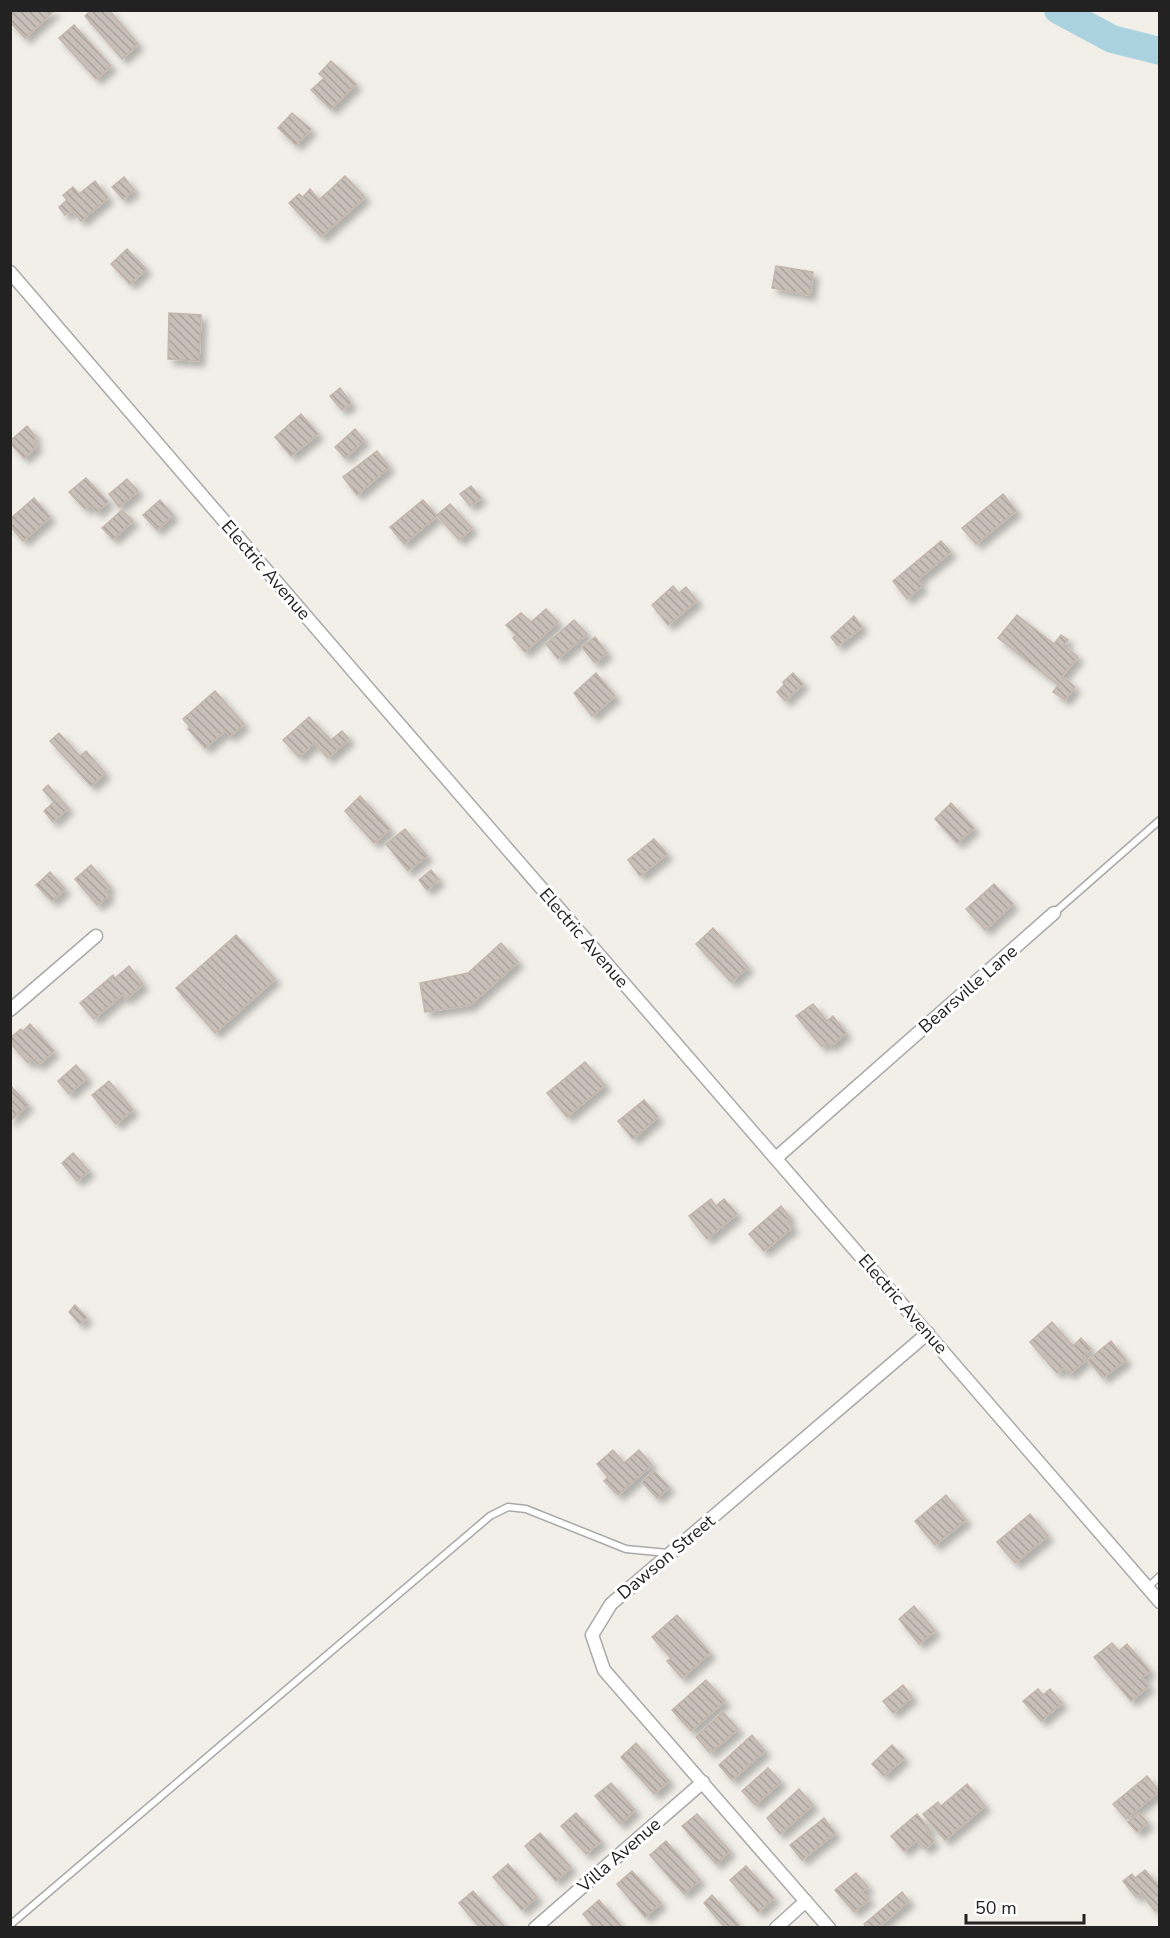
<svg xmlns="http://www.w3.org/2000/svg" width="1170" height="1938" viewBox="0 0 1170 1938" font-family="'Nunito Sans',sans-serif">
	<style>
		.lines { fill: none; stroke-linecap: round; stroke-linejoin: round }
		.river { stroke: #aad3df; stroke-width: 28 }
		.building { fill: url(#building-back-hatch); stroke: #c4b6ab; stroke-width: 1.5; filter: url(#shadow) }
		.lane-casing { stroke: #a9a9a9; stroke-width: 9 }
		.street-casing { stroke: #a9a9a9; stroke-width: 15 }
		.lane { stroke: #fff; stroke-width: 6 }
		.street { stroke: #fff; stroke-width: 12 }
		.labels { text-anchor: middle; stroke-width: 6; stroke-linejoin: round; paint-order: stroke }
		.street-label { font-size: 18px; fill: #222; stroke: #fff }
	</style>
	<defs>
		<pattern id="building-back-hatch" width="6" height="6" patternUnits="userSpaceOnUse" patternTransform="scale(1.5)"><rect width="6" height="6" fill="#c7bfb8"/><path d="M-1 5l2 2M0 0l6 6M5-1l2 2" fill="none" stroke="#aba49e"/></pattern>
		<filter id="shadow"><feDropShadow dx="5.5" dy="5.5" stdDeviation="3" flood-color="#0004"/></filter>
	</defs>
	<rect width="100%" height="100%" fill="#f2efe9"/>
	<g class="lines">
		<path class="river" d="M 1058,10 L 1112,39 L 1160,51"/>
	</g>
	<path class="building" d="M 10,10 L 55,10 L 25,38 L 10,22 Z
		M 91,10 L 109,10 L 138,44 L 122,59 L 85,16 Z
		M 74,25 L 111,66 L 96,79 L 59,38 Z
		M 331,61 L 356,84 L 331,109 L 311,90 L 324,78 L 319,74 Z
		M 292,113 L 311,129 L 296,145 L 278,128 Z
		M 345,176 L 365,197 L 321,237 L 289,203 L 299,194 L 303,197 L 310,189 L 319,200 Z
		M 124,177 L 134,190 L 123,199 L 112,187 Z
		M 95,181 L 108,198 L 81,221 L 72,210 L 65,215 L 59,207 L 67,200 L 63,195 L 73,187 L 79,194 Z
		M 127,249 L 146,269 L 130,284 L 111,264 Z
		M 776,266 L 813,272 L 810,295 L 772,288 Z
		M 169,313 L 201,315 L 199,361 L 168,359 Z
		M 340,388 L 351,403 L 342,410 L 330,396 Z
		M 301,414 L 318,434 L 291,456 L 275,437 Z
		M 27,426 L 36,437 L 33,441 L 37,446 L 24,458 L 10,443 L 10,441 Z
		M 355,429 L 364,440 L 345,458 L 335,447 Z
		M 377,451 L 389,467 L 357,495 L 343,477 Z
		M 86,478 L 108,502 L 97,512 L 90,505 L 85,509 L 69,492 Z
		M 127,479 L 138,491 L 119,507 L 109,494 Z
		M 471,486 L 481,498 L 470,506 L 460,494 Z
		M 1003,494 L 1016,511 L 976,544 L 962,528 Z
		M 34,498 L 50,517 L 23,541 L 10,526 L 10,519 Z
		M 160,500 L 173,515 L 157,530 L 143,515 Z
		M 423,500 L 437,516 L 404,544 L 390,527 Z
		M 450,504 L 472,528 L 459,540 L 437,515 Z
		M 122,510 L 133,521 L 113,539 L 102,528 Z
		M 941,541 L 951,552 L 917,580 L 922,586 L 907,599 L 893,581 Z
		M 673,586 L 679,593 L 686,587 L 697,601 L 668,625 L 652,605 Z
		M 546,609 L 558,622 L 525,652 L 513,638 L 516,635 L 506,625 L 521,613 L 531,622 Z
		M 1017,615 L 1054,644 L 1061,635 L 1068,640 L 1064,645 L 1078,657 L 1062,676 L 1075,687 L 1065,700 L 1053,692 L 1058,685 L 998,638 Z
		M 854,616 L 862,627 L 838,646 L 831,637 Z
		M 574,620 L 587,634 L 558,659 L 546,644 Z
		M 595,637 L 607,653 L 595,663 L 582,647 Z
		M 596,673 L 615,696 L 592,716 L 574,693 Z
		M 793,673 L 803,684 L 785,701 L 777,692 L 784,685 L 783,682 Z
		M 215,691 L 244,724 L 230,736 L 225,731 L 205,748 L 188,729 L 190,727 L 183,719 Z
		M 309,717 L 331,740 L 342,731 L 349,739 L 328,758 L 314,743 L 299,757 L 283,740 Z
		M 59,733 L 80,756 L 86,751 L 105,773 L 91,786 L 50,741 Z
		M 48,785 L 68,808 L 53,822 L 44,811 L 54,802 L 43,790 Z
		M 360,796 L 390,829 L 374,843 L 345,811 Z
		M 951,803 L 974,828 L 957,843 L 935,819 Z
		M 405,829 L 427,856 L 408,871 L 386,844 Z
		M 654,839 L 667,854 L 640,876 L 628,860 Z
		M 91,865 L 110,887 L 105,891 L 109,896 L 97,905 L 75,879 Z
		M 431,870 L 439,880 L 427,890 L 419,880 Z
		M 50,872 L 65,889 L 52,901 L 36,885 Z
		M 994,884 L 1013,904 L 985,930 L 966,909 Z
		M 713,928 L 748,967 L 731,982 L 696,944 Z
		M 236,935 L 275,979 L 215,1033 L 176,988 Z
		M 501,943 L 518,962 L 470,1005 L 425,1012 L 420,983 L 468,973 Z
		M 129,966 L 143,984 L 126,999 L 123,994 L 94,1019 L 80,1003 L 113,975 L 115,978 Z
		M 813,1004 L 827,1021 L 833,1016 L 846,1033 L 831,1046 L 827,1042 L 822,1047 L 796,1016 Z
		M 30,1024 L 54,1051 L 38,1065 L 32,1059 L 28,1063 L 10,1043 L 10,1038 L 21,1029 L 23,1031 Z
		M 585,1062 L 605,1085 L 567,1117 L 547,1093 Z
		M 76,1065 L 87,1078 L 69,1094 L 58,1081 Z
		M 109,1081 L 133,1110 L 116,1124 L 92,1095 Z
		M 10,1085 L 28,1105 L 10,1121 Z
		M 644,1100 L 658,1117 L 633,1139 L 618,1121 Z
		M 73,1153 L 89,1171 L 77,1181 L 62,1163 Z
		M 711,1199 L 716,1206 L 724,1199 L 737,1214 L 707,1239 L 689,1216 Z
		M 781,1206 L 790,1217 L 786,1220 L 793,1227 L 764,1251 L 749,1234 Z
		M 75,1305 L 87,1318 L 80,1324 L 69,1312 Z
		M 1052,1322 L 1073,1346 L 1081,1338 L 1091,1349 L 1083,1356 L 1086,1360 L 1069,1374 L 1063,1368 L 1057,1373 L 1030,1342 Z
		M 1111,1341 L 1126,1360 L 1103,1378 L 1088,1360 Z
		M 613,1450 L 624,1463 L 639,1450 L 652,1465 L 618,1495 L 604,1481 L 608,1477 L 597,1464 Z
		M 654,1471 L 669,1487 L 657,1498 L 642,1482 Z
		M 946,1495 L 966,1520 L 935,1545 L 915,1521 Z
		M 1030,1514 L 1048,1536 L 1015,1563 L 997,1542 Z
		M 914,1606 L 935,1631 L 919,1644 L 899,1619 Z
		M 677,1615 L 710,1653 L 682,1678 L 667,1661 L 671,1658 L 652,1637 Z
		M 1112,1643 L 1119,1651 L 1127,1644 L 1150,1671 L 1142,1678 L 1149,1686 L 1131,1701 L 1094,1657 Z
		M 706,1680 L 725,1701 L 691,1731 L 672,1710 Z
		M 903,1685 L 912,1697 L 893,1713 L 883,1701 Z
		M 1038,1689 L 1043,1695 L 1050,1689 L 1062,1703 L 1041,1721 L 1023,1701 Z
		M 723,1712 L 738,1729 L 710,1753 L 696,1737 Z
		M 752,1735 L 765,1751 L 732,1780 L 719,1765 Z
		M 636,1743 L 669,1781 L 654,1794 L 621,1757 Z
		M 892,1745 L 904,1758 L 884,1776 L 872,1764 Z
		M 768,1768 L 781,1782 L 755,1805 L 742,1791 Z
		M 1147,1776 L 1159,1791 L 1126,1819 L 1113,1804 Z
		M 611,1783 L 635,1810 L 620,1824 L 595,1796 Z
		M 967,1784 L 985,1806 L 945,1840 L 923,1814 L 938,1802 L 941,1806 Z
		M 799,1789 L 813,1805 L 780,1834 L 767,1818 Z
		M 576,1813 L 601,1841 L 586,1854 L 561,1826 Z
		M 1139,1813 L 1148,1823 L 1137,1832 L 1128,1822 Z
		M 697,1814 L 730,1851 L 716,1864 L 682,1826 Z
		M 917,1814 L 930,1830 L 927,1833 L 934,1841 L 925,1849 L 917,1840 L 904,1851 L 891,1836 Z
		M 824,1818 L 835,1833 L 802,1860 L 790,1845 Z
		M 540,1833 L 571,1867 L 556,1881 L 525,1846 Z
		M 666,1841 L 700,1880 L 684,1894 L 650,1855 Z
		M 508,1864 L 537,1897 L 522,1910 L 493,1877 Z
		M 746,1866 L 774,1898 L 758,1912 L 730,1880 Z
		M 1145,1870 L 1160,1888 L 1158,1894 L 1160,1907 L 1155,1911 L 1141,1893 L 1136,1897 L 1123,1881 L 1132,1874 L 1135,1878 Z
		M 632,1871 L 661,1903 L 645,1917 L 617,1884 Z
		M 856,1873 L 868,1887 L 862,1892 L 869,1899 L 854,1912 L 835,1890 Z
		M 473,1891 L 504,1926 L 502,1928 L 480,1928 L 459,1903 Z
		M 902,1892 L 909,1901 L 877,1928 L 867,1928 L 864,1924 Z
		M 712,1895 L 741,1928 L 725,1928 L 704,1903 Z
		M 599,1900 L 623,1928 L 595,1928 L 583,1914 Z"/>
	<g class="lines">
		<g class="lane-casing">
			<path id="lane" d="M 1054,913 L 1160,820
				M 1148,1587 L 1160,1576
				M 10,1925 L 490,1516 L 508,1507 L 526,1509 L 626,1549 L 668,1553"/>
		</g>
		<g class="street-casing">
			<path id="street" d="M 10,272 L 354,672 L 1160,1602
				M 10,1010 L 96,936
				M 776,1158 L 1054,913
				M 535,1928 L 703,1782
				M 776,1928 L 806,1901
				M 829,1928 L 604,1670 L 592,1635 L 611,1604 L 928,1333"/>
		</g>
		<use href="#lane" class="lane"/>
		<use href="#street" class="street"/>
	</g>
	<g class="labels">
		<g class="street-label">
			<text transform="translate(266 570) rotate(49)" y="6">Electric Avenue</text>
			<text transform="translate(584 938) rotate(49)" y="6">Electric Avenue</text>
			<text transform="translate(968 989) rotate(-41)" y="6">Bearsville Lane</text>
			<text transform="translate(903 1304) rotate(49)" y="6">Electric Avenue</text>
			<text transform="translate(666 1557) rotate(-40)" y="6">Dawson Street</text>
			<text transform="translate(619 1855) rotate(-41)" y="6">Villa Avenue</text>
		</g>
	</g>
	<rect width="1170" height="1938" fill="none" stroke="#222222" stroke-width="24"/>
	<path d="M966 1914v9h118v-9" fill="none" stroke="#222222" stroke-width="3"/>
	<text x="975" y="1914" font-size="18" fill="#222222" stroke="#ffffff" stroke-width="4.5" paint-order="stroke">50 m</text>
</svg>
